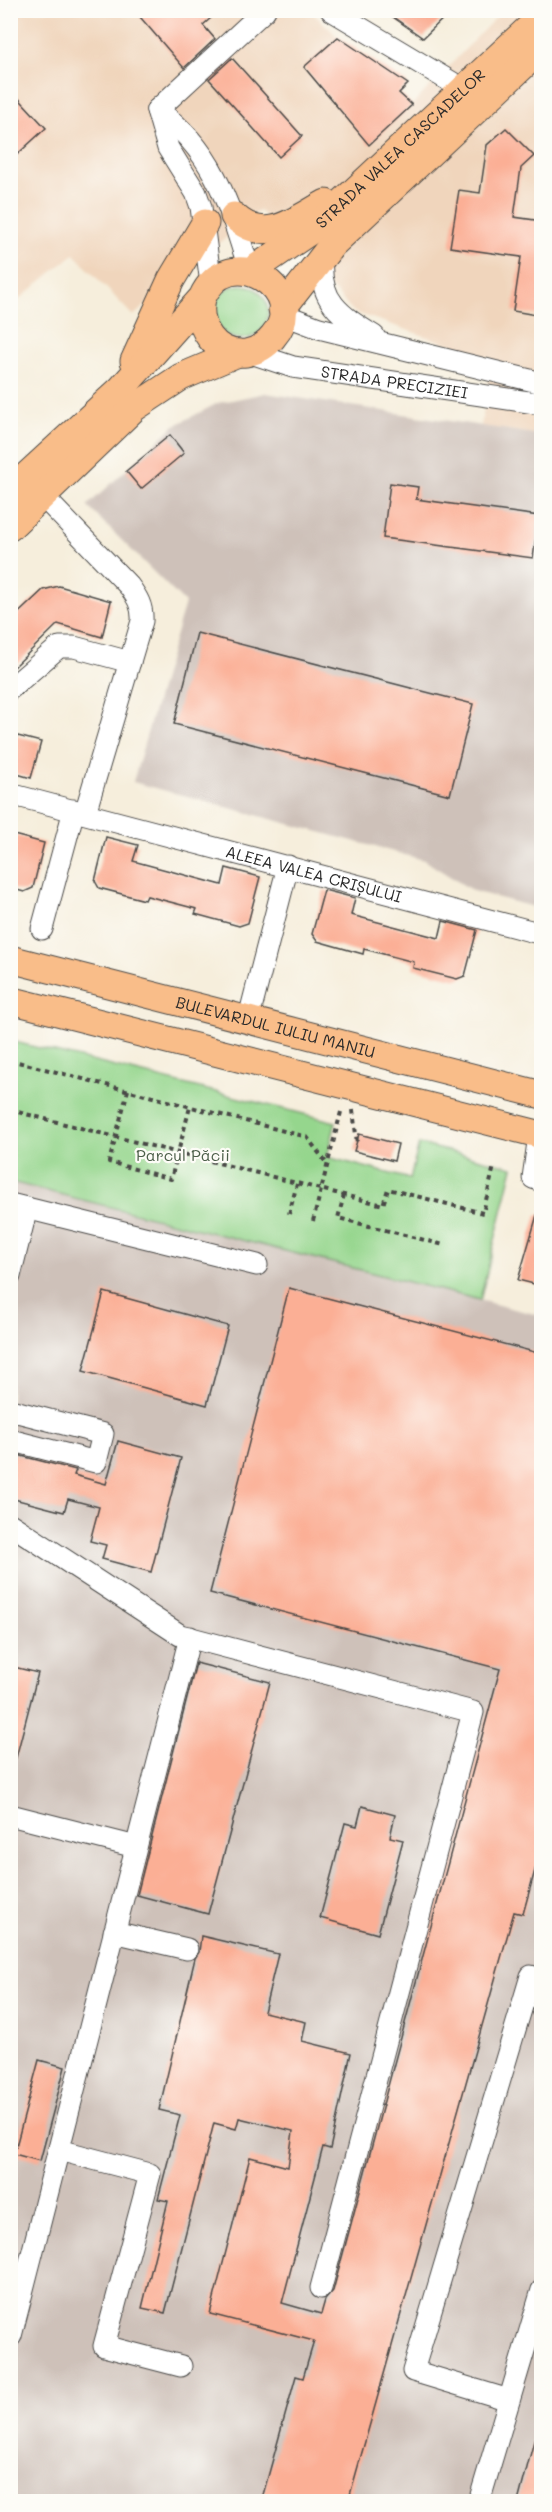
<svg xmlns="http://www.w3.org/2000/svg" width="552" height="2512" viewBox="0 0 552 2512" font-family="Mali,sans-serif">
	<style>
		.built { fill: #f0d5bc }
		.industrial { fill: #cec1b9 }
		.green { fill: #95d68d; stroke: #60805c; stroke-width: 1.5 }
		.building { fill: #fbaf95 }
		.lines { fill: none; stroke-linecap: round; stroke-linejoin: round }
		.minor-casing { stroke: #494846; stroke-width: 23 }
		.major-casing { stroke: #494846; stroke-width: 29 }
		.path { stroke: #494846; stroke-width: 4; stroke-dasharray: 4.5 4.5; stroke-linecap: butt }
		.minor { stroke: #fff; stroke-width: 21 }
		.major { stroke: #f9bd89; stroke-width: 27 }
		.labels { text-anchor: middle; stroke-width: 4.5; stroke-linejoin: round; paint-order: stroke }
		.street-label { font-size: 16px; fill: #2b2b2b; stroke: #fdfcf7 }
		.park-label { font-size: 16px; fill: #4b5e48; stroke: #fdfcf7 }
	</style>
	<rect width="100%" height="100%" fill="#fdfcf7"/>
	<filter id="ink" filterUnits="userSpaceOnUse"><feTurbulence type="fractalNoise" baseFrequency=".0167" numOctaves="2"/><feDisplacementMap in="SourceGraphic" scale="12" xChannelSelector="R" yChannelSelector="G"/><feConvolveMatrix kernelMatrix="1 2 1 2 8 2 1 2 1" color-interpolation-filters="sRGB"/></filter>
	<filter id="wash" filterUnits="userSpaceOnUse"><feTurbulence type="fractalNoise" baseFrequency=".008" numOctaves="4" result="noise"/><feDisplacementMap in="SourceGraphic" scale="24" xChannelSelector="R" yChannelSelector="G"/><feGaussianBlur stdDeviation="1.35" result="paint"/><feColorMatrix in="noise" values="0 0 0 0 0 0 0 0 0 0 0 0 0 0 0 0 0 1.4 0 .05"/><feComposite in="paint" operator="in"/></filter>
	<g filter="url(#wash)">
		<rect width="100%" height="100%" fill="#f6eedc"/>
		<path class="built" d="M 11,11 L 311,11 L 338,37 L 408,84 L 399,93 L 412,105 L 502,11 L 541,11 L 541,435 L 481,426 L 492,359 L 354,312 L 259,210 L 133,316 L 74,254 L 11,306 Z"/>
		<path class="industrial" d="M 265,393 L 541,435 L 541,909 L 473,891 L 424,860 L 133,782 L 185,603 L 87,506 L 174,426 L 218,403 Z
			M 11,1182 L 542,1316 L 541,2501 L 11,2502 Z"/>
		<path class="green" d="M214 312a27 27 0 1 1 54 0a27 27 0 1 1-54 0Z
			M 11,1041 L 336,1122 L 327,1157 L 410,1179 L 419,1144 L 513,1167 L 480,1300 L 11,1182 Z"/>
		<g id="blocks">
			<path class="building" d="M 134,10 L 220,10 L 203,25 L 215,39 L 184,68 Z
				M 383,10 L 452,10 L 423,38 Z
				M 338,37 L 408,84 L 399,93 L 412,105 L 369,145 L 304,67 Z
				M 232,58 L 302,136 L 279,157 L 209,79 Z
				M 10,89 L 46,128 L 10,161 Z
				M 506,128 L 534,156 L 521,168 L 514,217 L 542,221 L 542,316 L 513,311 L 521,257 L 450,247 L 459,190 L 480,193 L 487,145 Z
				M 170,435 L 184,453 L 141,489 L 126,471 Z
				M 390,483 L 418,487 L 416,499 L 539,516 L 533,558 L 383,538 Z
				M 59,586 L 111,601 L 102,637 L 58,624 L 10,671 L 10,621 L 43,590 Z
				M 197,633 L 473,704 L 450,795 L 174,724 Z
				M 10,734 L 41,742 L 31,778 L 10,772 Z
				M 10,834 L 44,843 L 33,888 L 24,892 L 10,888 Z
				M 106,837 L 138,845 L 133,861 L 222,885 L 226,868 L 260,877 L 248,923 L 239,926 L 195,914 L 197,909 L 147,896 L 145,900 L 99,888 L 95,881 Z
				M 324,890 L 355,898 L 351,915 L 439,938 L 443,921 L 477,930 L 465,976 L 457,979 L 413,968 L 414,962 L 364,949 L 363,954 L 317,941 L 312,934 Z
				M 359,1134 L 398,1144 L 394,1161 L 354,1151 Z
				M 537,1215 L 542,1215 L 542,1286 L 518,1280 Z
				M 289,1288 L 542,1354 L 542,1845 L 523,1914 L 514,1912 L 348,2502 L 261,2502 L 296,2376 L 303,2378 L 314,2341 L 210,2314 L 250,2157 L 288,2167 L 293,2131 L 239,2118 L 236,2129 L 214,2123 L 165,2313 L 142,2308 L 168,2201 L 158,2199 L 180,2115 L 159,2110 L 195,1958 L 199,1952 L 201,1936 L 278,1954 L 264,2012 L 306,2022 L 302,2041 L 351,2053 L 330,2149 L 323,2147 L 282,2303 L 321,2314 L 325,2300 L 333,2291 L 500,1669 L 210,1593 Z
				M 104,1292 L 228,1326 L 207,1405 L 83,1371 Z
				M 118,1441 L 181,1458 L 151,1572 L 102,1559 L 106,1545 L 90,1541 L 99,1507 L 68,1499 L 64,1512 L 10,1498 L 10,1453 L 76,1470 L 74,1475 L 106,1484 Z
				M 196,1663 L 270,1682 L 208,1914 L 137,1895 Z
				M 10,1666 L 38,1673 L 16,1758 L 10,1757 Z
				M 362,1806 L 395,1815 L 390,1837 L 403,1840 L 378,1934 L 320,1918 L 345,1823 L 357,1826 Z
				M 39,2060 L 65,2067 L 40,2161 L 14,2154 Z
				M 536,2433 L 542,2434 L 542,2502 L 518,2502 Z"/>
		</g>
	</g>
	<g filter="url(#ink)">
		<use href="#blocks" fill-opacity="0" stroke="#494846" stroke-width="1.5"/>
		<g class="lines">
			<g class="minor-casing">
				<g id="minor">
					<path d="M 331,10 L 463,89"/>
					<path d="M 157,110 C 215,150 230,208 250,272"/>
					<path d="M 157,110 L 168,148 L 196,193 L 201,207 L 211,284"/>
					<path d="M 157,110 L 265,10"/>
					<path d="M 322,257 C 318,301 340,315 374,336"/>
					<path d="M 282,314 L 319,328 L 542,383"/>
					<path id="s1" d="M 248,352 L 293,367 L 542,404"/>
					<path d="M 33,486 L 129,586 C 137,597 143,606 142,621 L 85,813"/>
					<path d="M 10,689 L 59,647 L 74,647 L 130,662"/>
					<path id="s2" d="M 10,794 L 542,934"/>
					<path d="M 42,929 L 74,810"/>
					<path d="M 248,1021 L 288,866"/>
					<path d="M 539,1135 L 533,1178 L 542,1181"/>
					<path d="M 10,1204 L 257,1265"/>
					<path d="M 10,1276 L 27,1208"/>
					<path d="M 10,1410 L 103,1434 L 96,1462 L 10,1440"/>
					<path d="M 10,1524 L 180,1635 L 473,1712 L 321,2288"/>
					<path d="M 10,1815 L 136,1847"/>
					<path d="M 114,1932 L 187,1949"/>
					<path d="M 59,2150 L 150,2174 L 104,2346 L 181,2366"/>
					<path d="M 11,2336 L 190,1637"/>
					<path d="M 509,2400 L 413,2371 L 531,1976 L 542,1980"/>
					<path d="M 479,2502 L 542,2290"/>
				</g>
			</g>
			<g class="major-casing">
				<g id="major">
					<path d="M 234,216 C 265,246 295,220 326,203"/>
					<path id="s3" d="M 250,272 L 316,227 L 542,16"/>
					<path d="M 282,309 L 332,245 L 542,48"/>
					<path d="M 134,361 L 171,280 L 205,223"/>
					<path d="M 10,491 L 121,389 L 202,298 C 229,237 312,292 273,337 C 266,346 257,351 246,353 C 214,356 196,326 202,298"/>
					<path d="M 10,527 L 134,408 L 181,377 L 238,353"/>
					<path id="s4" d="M 10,959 L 542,1095"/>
					<path d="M 10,1000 L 542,1135"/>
				</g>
			</g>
			<path class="path" d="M 10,1060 L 307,1137 L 327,1164
				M 128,1090 L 109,1162 L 171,1179 L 190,1107
				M 10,1110 L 383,1205 L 388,1189 L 483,1213 L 494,1166
				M 353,1110 L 357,1143
				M 344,1195 L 338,1218 L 444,1245
				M 289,1214 L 297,1184
				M 313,1221 L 342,1108"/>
			<use href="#minor" class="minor"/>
			<use href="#major" class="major"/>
		</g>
	</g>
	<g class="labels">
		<g class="street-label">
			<text dy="6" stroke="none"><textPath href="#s3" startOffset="195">STRADA VALEA CASCADELOR</textPath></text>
			<text dy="6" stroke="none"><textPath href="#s1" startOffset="150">STRADA PRECIZIEI</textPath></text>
			<text dy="6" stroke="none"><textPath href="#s2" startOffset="314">ALEEA VALEA CRIȘULUI</textPath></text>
			<text dy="6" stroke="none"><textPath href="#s4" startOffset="274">BULEVARDUL IULIU MANIU</textPath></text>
		</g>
		<g class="park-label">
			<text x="183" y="1161">Parcul Păcii</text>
		</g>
	</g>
	<rect width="552" height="2512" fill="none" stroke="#fdfcf7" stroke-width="36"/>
</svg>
